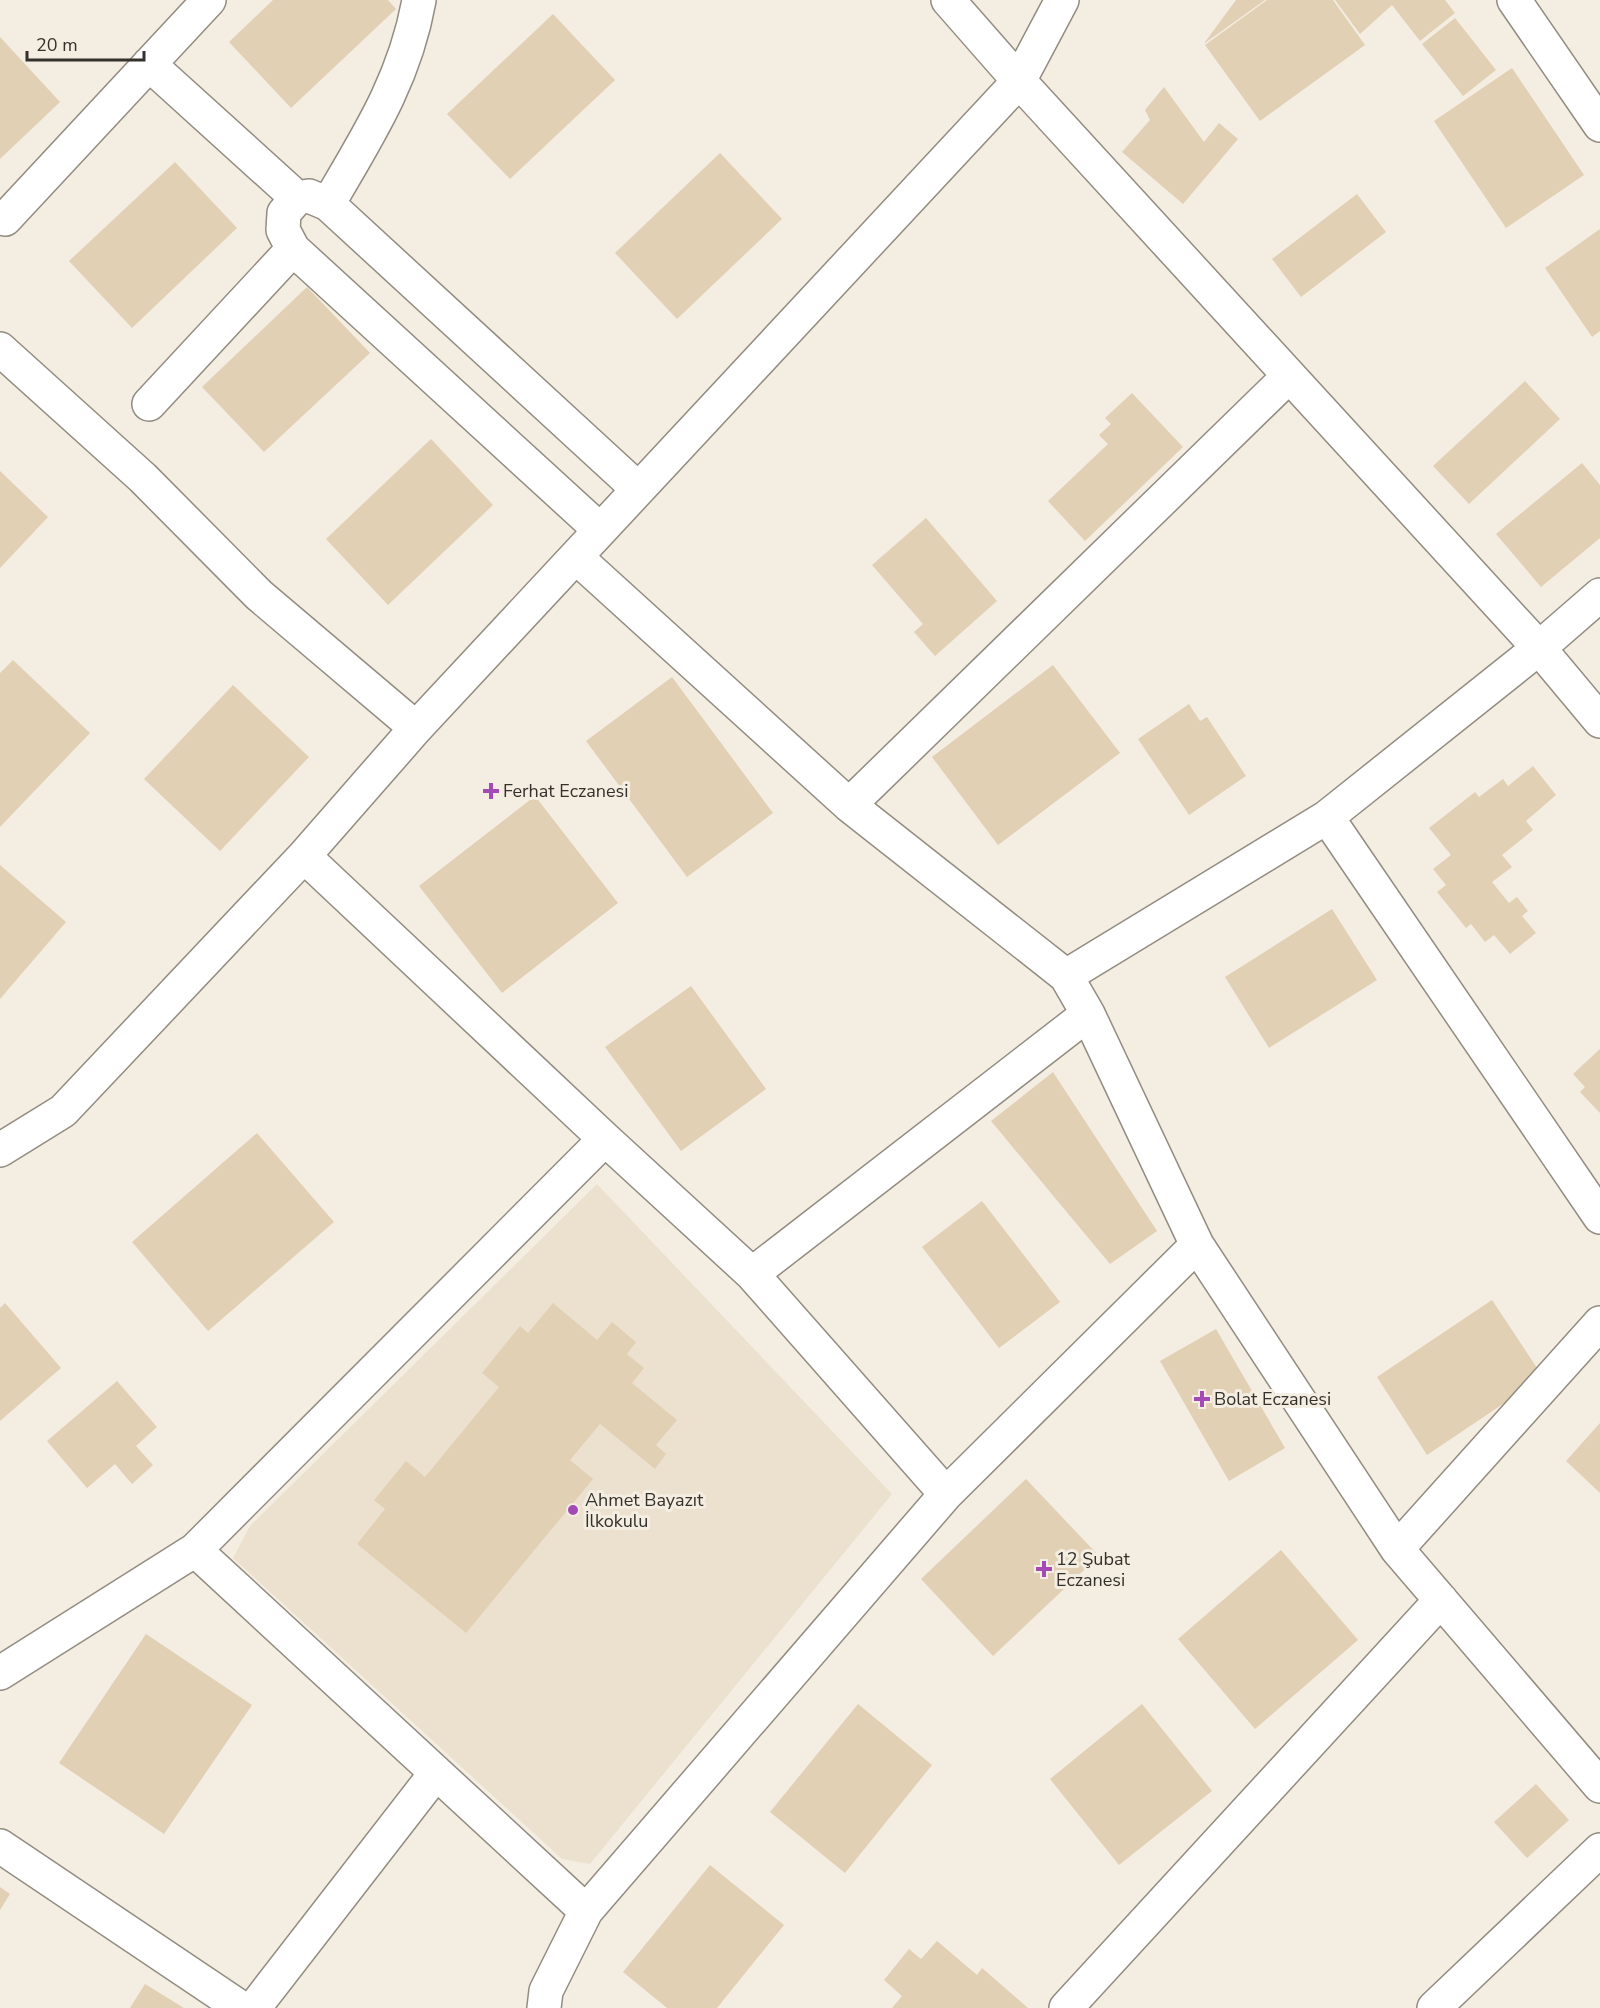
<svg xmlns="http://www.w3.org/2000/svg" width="1600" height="2008" viewBox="0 0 1600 2008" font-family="'Nunito Sans',sans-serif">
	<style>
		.built { fill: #ece1cf }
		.building { fill: #e1d0b4 }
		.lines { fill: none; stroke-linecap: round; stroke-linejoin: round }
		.minor-casing { stroke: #928c81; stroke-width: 36 }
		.minor { stroke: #fff; stroke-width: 33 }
		.poi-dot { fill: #a44ab5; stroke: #f4ede1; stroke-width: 2 }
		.labels { text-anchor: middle; stroke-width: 6; stroke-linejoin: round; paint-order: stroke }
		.poi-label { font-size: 18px; fill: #34312c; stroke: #f4ede1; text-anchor: start }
	</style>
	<rect width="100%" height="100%" fill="#f4ede1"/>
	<path class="built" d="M 597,1184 L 892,1494 L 590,1864 L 562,1859 L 233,1558 L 250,1526 Z"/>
	<path class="building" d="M 273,0 L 388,0 L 396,9 L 291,108 L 229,42 Z
		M 1236,0 L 1265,0 L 1205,43 L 1205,42 Z
		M 1267,0 L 1333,0 L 1365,45 L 1260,121 L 1205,45 Z
		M 1335,0 L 1445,0 L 1455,13 L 1420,41 L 1392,5 L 1360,34 Z
		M 553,14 L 615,80 L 510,179 L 447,114 Z
		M 1455,18 L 1496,70 L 1463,96 L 1422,44 Z
		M 0,37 L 60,102 L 0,159 Z
		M 1512,68 L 1584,175 L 1506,228 L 1434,121 Z
		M 1164,87 L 1204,142 L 1219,123 L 1238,139 L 1183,204 L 1122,152 L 1150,120 L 1145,110 Z
		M 720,153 L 782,219 L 677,319 L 615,253 Z
		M 175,162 L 237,228 L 132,328 L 69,261 Z
		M 1357,194 L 1386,232 L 1301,297 L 1272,259 Z
		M 1600,229 L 1600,331 L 1592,337 L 1545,268 Z
		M 307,287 L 370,353 L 264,452 L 202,387 Z
		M 1525,381 L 1560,419 L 1469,504 L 1433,466 Z
		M 1132,393 L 1183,447 L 1085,541 L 1048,501 L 1108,444 L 1099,435 L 1111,424 L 1105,418 Z
		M 431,439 L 493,505 L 388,605 L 326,539 Z
		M 1582,463 L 1600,485 L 1600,538 L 1541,587 L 1496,534 Z
		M 0,471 L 48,517 L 0,568 Z
		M 926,518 L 997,601 L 935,656 L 914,632 L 923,624 L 872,565 Z
		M 13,660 L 90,733 L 0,827 L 0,673 Z
		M 1053,665 L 1120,753 L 998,845 L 932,757 Z
		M 672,677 L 773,813 L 687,877 L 586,741 Z
		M 233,685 L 309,757 L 220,851 L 144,779 Z
		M 1189,704 L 1200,721 L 1207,717 L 1246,776 L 1189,815 L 1138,739 Z
		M 1533,766 L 1556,795 L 1526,821 L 1533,830 L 1502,855 L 1512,867 L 1492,882 L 1509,903 L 1517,897 L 1528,911 L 1522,916 L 1536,933 L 1510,954 L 1494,935 L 1485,942 L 1471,924 L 1466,928 L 1437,892 L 1446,885 L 1433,869 L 1451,855 L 1429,828 L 1475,792 L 1479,797 L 1503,779 L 1508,786 Z
		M 535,796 L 618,903 L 502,993 L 419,886 Z
		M 0,865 L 66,922 L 0,999 Z
		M 1332,909 L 1377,980 L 1269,1048 L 1225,977 Z
		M 691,986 L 766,1089 L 681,1151 L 605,1047 Z
		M 1600,1049 L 1600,1113 L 1580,1092 L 1585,1087 L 1573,1074 Z
		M 1053,1072 L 1157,1231 L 1110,1264 L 991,1121 Z
		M 257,1133 L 334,1222 L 208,1331 L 132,1242 Z
		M 982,1201 L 1060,1302 L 999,1348 L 922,1247 Z
		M 1492,1300 L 1543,1377 L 1427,1455 L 1377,1377 Z
		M 5,1303 L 61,1368 L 0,1421 L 0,1308 Z
		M 553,1303 L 597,1340 L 612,1322 L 636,1342 L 627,1354 L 644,1368 L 632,1383 L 677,1420 L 656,1445 L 666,1454 L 655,1469 L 600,1424 L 570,1460 L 593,1479 L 466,1633 L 357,1544 L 385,1509 L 374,1500 L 406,1461 L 425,1477 L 499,1387 L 482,1373 L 520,1326 L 528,1333 Z
		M 1216,1329 L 1285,1448 L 1229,1481 L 1160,1361 Z
		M 117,1381 L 157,1427 L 136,1446 L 153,1465 L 132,1484 L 115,1464 L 87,1488 L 47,1441 Z
		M 1600,1423 L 1600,1493 L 1566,1461 Z
		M 1026,1479 L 1099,1556 L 993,1656 L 921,1579 Z
		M 1281,1550 L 1358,1640 L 1255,1729 L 1178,1639 Z
		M 146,1634 L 252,1705 L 164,1834 L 59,1763 Z
		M 858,1704 L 932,1765 L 845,1873 L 770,1812 Z
		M 1142,1704 L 1212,1791 L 1119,1865 L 1050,1779 Z
		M 1536,1784 L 1569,1820 L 1527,1858 L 1494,1822 Z
		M 710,1865 L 784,1925 L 717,2008 L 667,2008 L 623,1972 Z
		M 0,1887 L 10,1894 L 0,1910 Z
		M 937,1941 L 977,1975 L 982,1968 L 1028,2008 L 892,2008 L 902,1996 L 884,1980 L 909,1949 L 921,1959 Z
		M 145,1984 L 184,2008 L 130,2008 Z"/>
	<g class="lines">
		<g class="minor-casing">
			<path id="minor" d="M 948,0 L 1019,81 L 1539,648 L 1600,721
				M 1514,0 L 1600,125
				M 149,64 L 297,198
				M 328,204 C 368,136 405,79 419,0
				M 5,219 L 209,0
				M 0,349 L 143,478 L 259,595 L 416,728
				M 149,404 L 293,249
				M 600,530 L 293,249 L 283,230 L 284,213 L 297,198 L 309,196 L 328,204 L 638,489
				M 576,557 L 849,805 L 1066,976 L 1088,1014 L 1197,1245 L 1397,1549 L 1600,1786
				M 849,805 L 1289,376
				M 1327,817 L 1600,1217
				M 304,856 L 605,1139 L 752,1274 L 946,1494
				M 1066,976 L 1327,817 L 1539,648 L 1600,595
				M 0,1150 L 63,1111 L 304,856 L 416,728 L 1019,81 L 1062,0
				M 752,1274 L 1088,1014
				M 1397,1549 L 1600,1323
				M 195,1550 L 586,1911
				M 0,1673 L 195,1550 L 605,1139
				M 0,1846 L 241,2008
				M 254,2008 L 436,1773
				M 544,2008 L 546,1991 L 586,1911 L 946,1494 L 1197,1245
				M 1066,2008 L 1441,1600
				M 1434,2008 L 1600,1850"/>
		</g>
		<use href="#minor" class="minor"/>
	</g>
	<g class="poi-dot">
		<path d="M488 782h6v6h6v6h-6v6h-6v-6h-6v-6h6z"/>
		<path d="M1199 1390h6v6h6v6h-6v6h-6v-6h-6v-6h6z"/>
		<circle cx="573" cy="1510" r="6"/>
		<path d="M1041 1560h6v6h6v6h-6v6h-6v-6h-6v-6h6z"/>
	</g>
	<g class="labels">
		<g class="poi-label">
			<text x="503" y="797">Ferhat Eczanesi</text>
			<text x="1214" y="1405">Bolat Eczanesi</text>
			<text x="585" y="1506">Ahmet Bayazıt<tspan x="585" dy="21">İlkokulu</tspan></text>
			<text x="1056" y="1565">12 Şubat<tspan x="1056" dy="21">Eczanesi</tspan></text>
		</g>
	</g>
	<path d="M27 51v9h117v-9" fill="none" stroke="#34312c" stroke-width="3"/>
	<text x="36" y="51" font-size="18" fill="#34312c" stroke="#f4ede1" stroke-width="4.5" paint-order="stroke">20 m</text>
</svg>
